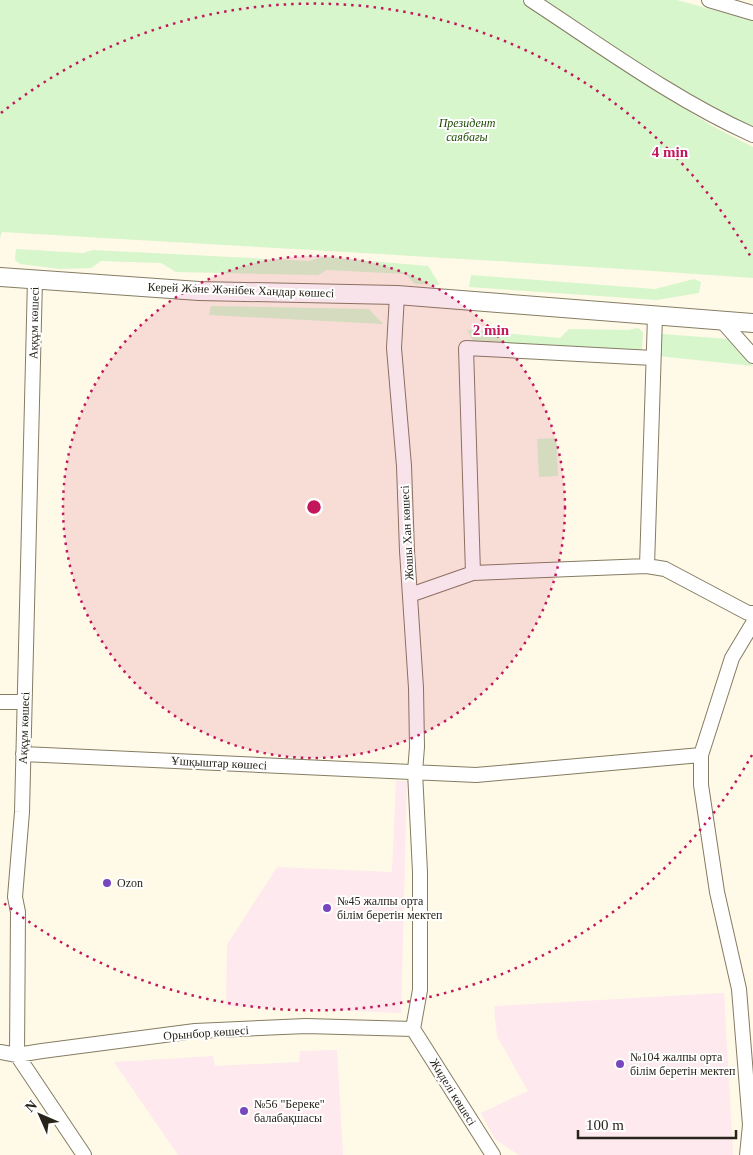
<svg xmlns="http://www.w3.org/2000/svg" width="753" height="1155" viewBox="0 0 753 1155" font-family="Georgia,serif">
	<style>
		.education { fill: #fee9ee }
		.green { fill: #d7f6cc }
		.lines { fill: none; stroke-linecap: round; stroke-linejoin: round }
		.minor-casing { stroke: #857c63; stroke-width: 16 }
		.major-casing { stroke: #857c63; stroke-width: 20 }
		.minor { stroke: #fff; stroke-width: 14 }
		.major { stroke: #fff; stroke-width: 18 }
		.ring { fill: none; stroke: #c2185b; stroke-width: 2.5; stroke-dasharray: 2.5 5 }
		.poi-dot { fill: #7747bf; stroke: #fff; stroke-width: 2 }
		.labels { text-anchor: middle; stroke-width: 4; stroke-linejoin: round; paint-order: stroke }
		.park-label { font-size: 12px; font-style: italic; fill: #1d4a02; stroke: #fff }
		.street-label { font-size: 12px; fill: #28241a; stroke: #fff }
		.poi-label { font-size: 12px; fill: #28241a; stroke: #fff; text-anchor: start }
		.centre { fill: #c2185b; stroke: #fff; stroke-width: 2.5 }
		.ring-label { font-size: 15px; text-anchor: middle; font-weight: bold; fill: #c2185b; stroke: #fff; stroke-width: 4; stroke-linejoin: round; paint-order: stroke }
	</style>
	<rect width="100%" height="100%" fill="#fff9e8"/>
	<path class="education" d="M 396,781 L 407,781 L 401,1013 L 226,1006 L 227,945 L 277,867 L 392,872 Z
		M 724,993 L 733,1155 L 519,1155 L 495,1139 L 481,1113 L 528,1091 L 497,1036 L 494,1006 Z
		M 337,1050 L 343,1155 L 178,1155 L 114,1062 L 213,1056 L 215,1066 L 299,1062 L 300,1051 Z"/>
	<path class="green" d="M 0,0 L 521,0 L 597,52 L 712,126 L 753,147 L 753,278 C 503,260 252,247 2,232 L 0,238 Z
		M 539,0 L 677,0 L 753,21 L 753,129 L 627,58 Z
		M 16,249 L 83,253 L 93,250 L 309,261 L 323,257 L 428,266 L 440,285 L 415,284 L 405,274 L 327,270 L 318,275 L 176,272 L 161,263 L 101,261 L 91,268 L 59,269 L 20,264 L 15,260 Z
		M 471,275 L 655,289 L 694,279 L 701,282 L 699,293 L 657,300 L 469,287 Z
		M 211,306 L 369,309 L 383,324 L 209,315 Z
		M 638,328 L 643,332 L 642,349 L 638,353 L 474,343 L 467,330 L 560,338 L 569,329 L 628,330 Z
		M 662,334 L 729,339 L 753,366 L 658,356 Z
		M 556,438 L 558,476 L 539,477 L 537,439 Z"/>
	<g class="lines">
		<g class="minor-casing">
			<path id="minor" d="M 531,0 C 603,47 675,100 753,135
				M 709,0 L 753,13
				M 35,279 L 22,812 L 15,897 L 18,912 L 17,1055 L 84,1155
				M 397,295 L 394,348 L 404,466 L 407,551 L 416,688 L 417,747 L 415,772 L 420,872 L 420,990 L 413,1029
				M 722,321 L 753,356
				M 653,358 L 466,348 L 473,573 L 647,566 L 655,316
				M 647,566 L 665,569 L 748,613 L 753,613
				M 410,595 L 473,573
				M 0,702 L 24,702
				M 23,754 L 476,775 L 701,755
				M 413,1029 L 493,1155
				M 0,1052 L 17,1055 L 42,1051 L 195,1031 L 306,1026 L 413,1029
				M 747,1155 L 750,1125 L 739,989 L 717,892 L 701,785 L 701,755 L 732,658 L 753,623"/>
		</g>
		<g class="major-casing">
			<path id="major" d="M 0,277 L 199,291 L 397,295 L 753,323"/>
		</g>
		<use href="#minor" class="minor"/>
		<use href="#major" class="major"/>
	</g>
	<circle cx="314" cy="507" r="251" fill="#c2185b" fill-opacity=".12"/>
	<g class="ring">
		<circle cx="314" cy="507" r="251"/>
		<path d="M752 755A503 503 0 0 1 1 901M1 113A503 503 0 0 1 752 259"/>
	</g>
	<g class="poi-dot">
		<circle cx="107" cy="883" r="5"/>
		<circle cx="327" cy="908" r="5"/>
		<circle cx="620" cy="1064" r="5"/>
		<circle cx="244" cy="1111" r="5"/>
	</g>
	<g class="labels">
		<g class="park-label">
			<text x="467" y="127">Президент<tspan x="467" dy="14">саябағы</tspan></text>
		</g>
		<g class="street-label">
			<text transform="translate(241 290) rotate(2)" y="4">Керей Және Жәнібек Хандар көшесі</text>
			<text transform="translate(34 323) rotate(-89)" y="4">Аққұм көшесі</text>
			<text transform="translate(407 533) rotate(-93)" y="4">Жошы Хан көшесі</text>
			<text transform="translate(24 728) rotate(-88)" y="4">Аққұм көшесі</text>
			<text transform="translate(219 763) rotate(3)" y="4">Ұшқыштар көшесі</text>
			<text transform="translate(206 1033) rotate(-4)" y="4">Орынбор көшесі</text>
			<text transform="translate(453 1092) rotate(58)" y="4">Жиделі көшесі</text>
		</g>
		<g class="poi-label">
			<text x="117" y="887">Ozon</text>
			<text x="337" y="905">№45 жалпы орта<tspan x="337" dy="14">білім беретін мектеп</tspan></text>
			<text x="630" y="1061">№104 жалпы орта<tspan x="630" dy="14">білім беретін мектеп</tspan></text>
			<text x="254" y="1108">№56 "Береке"<tspan x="254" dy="14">балабақшасы</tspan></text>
		</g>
	</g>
	<circle cx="314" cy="507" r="8" class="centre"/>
	<g class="ring-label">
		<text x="670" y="157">4 min</text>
		<text x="491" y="335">2 min</text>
	</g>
	<g transform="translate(40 1115) rotate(315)" stroke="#ffffff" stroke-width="4" paint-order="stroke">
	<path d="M0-4L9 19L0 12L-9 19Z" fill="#28241a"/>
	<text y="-8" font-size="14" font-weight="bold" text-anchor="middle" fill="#28241a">N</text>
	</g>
	<path d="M578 1130v8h158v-8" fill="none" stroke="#28241a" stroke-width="2.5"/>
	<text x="586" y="1130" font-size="15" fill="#28241a" stroke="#ffffff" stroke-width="4" paint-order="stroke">100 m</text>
</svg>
